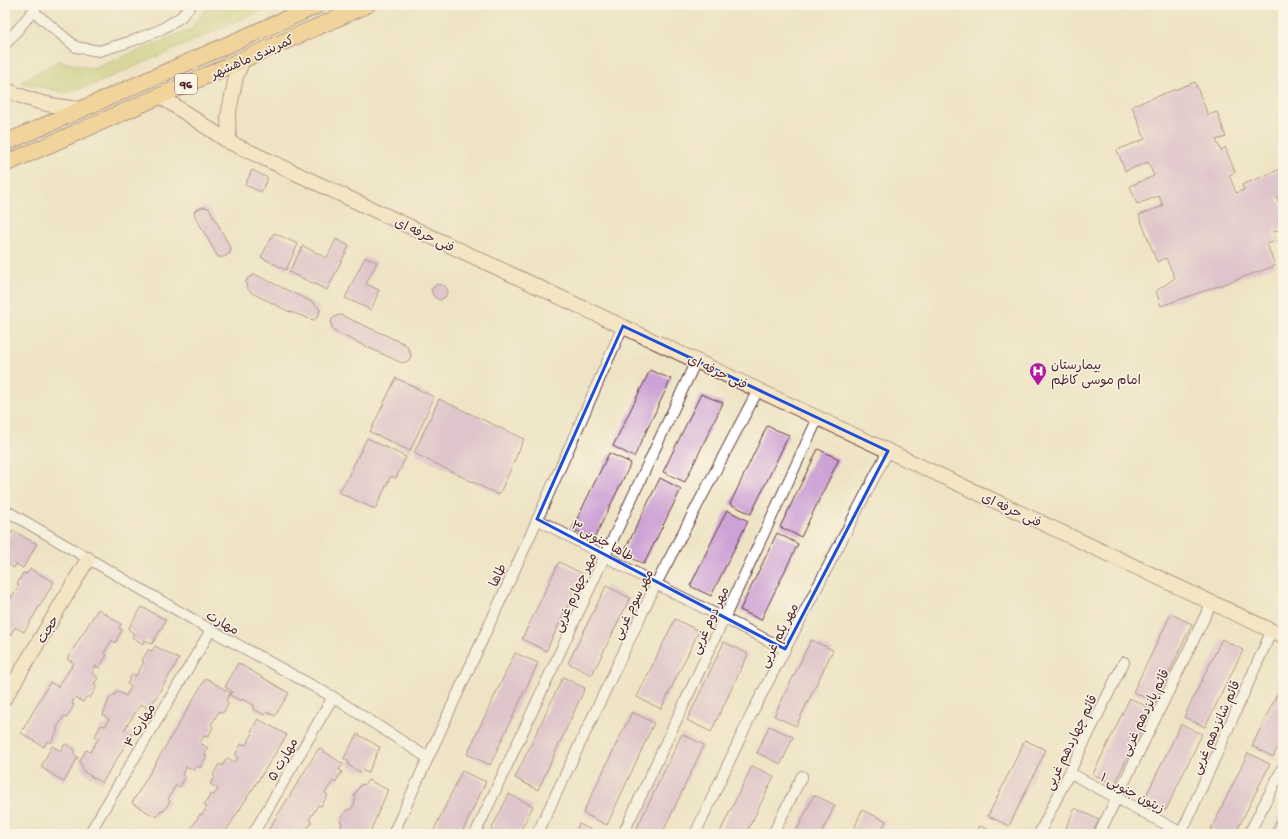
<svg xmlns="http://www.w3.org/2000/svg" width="1288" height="839" viewBox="0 0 1288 839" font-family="'Gochi Hand','Playpen Sans Arabic',sans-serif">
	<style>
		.green { fill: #bac86a; stroke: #82744a }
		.building { fill: #cda2d6 }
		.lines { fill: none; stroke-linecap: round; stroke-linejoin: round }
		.street-casing { stroke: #633d42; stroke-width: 12 }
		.secondary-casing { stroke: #633d42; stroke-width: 16 }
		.primary-casing { stroke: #633d42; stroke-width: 18 }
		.street { stroke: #fff; stroke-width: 10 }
		.secondary { stroke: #fbe6c3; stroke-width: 14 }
		.primary { stroke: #f4c16a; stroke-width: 16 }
		.marked { fill: none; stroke: #1d4ed8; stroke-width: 3; stroke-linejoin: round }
		.labels { text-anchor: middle; stroke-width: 3; stroke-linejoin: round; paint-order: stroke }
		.shield { fill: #fcf5e5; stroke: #7f5f63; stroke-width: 1 }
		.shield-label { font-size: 12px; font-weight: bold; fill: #4a1f2b }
		.street-label { font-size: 13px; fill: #4a1f2b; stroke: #fcf5e5 }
		.poi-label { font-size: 13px; fill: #4a1f2b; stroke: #fcf5e5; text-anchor: start }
	</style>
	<rect width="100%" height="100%" fill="#fcf5e5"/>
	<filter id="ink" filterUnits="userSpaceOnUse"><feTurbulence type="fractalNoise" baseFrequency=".025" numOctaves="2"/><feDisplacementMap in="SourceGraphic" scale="8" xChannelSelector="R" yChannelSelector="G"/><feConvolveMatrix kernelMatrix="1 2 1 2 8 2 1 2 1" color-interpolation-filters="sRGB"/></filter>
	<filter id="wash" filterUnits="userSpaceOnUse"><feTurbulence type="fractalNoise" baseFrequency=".012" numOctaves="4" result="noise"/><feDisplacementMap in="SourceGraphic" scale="16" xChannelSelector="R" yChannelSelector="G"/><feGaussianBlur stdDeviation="0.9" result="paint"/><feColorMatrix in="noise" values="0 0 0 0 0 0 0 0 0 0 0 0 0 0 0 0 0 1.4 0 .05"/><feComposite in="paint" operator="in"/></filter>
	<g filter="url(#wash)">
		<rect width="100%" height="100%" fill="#eee4c5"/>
		<path class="green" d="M 210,5 L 274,5 L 95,84 L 66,93 L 21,82 L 58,61 L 93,69 L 191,29 Z"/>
		<g id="blocks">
			<path class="building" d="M 1195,82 L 1208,115 L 1217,112 L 1226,137 L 1216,140 L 1221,151 L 1225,147 L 1235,172 L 1229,175 L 1236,193 L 1244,190 L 1242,185 L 1283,168 L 1283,196 L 1276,198 L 1282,206 L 1283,205 L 1283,228 L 1273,232 L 1276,241 L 1267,244 L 1275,266 L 1161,306 L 1156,291 L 1175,278 L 1166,258 L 1157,262 L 1139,215 L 1163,206 L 1159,196 L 1137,204 L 1130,186 L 1154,176 L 1148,162 L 1125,171 L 1117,150 L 1145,139 L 1132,106 Z
				M 252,170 L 268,178 L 261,192 L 245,185 Z
				M 204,207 L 209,208 L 231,249 L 230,253 L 224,257 L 218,257 L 195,216 L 194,212 L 197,209 Z
				M 274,233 L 298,244 L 286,270 L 261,257 Z
				M 336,239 L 349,246 L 327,290 L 289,272 L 303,246 L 327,258 Z
				M 365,257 L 377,262 L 366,284 L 379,290 L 371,310 L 345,298 Z
				M 253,275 L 256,275 L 314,303 L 320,310 L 318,317 L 313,320 L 288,311 L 252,293 L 247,288 L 246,282 L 247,279 Z
				M 437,284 L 445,286 L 448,291 L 445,297 L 440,300 L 434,297 L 431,290 Z
				M 341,315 L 405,344 L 410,351 L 411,358 L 408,361 L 402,363 L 333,331 L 331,324 L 332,319 L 336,316 Z
				M 650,370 L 671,379 L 634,457 L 613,446 Z
				M 396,378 L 434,397 L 410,451 L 370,432 Z
				M 701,394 L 723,403 L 685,482 L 663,472 Z
				M 439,399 L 524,439 L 499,495 L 414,453 Z
				M 767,426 L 789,435 L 751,514 L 730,504 Z
				M 367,438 L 406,457 L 396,478 L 391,476 L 375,509 L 338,492 L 346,481 Z
				M 818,449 L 839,459 L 801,537 L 780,527 Z
				M 609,453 L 631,463 L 594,539 L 572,529 Z
				M 660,478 L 681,489 L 644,564 L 623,554 Z
				M 727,510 L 748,521 L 711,596 L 690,586 Z
				M 13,531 L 37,544 L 23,568 L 16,564 L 14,568 L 5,562 L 5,543 Z
				M 777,533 L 798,544 L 761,620 L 740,610 Z
				M 559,562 L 583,574 L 546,651 L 522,639 Z
				M 30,569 L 54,582 L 24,632 L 15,627 L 5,644 L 6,609 L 5,601 L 7,597 L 11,598 L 19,585 L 17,584 L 23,573 L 27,574 Z
				M 606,586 L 630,598 L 592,675 L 568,663 Z
				M 142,607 L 166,620 L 152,644 L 145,640 L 143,644 L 132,637 L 134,634 L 128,629 Z
				M 98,609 L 121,624 L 119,628 L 122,630 L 115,643 L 112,640 L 104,653 L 107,655 L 99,668 L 96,666 L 92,673 L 98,678 L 94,684 L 97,686 L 90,698 L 87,696 L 83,702 L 75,697 L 72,704 L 74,705 L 67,718 L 64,716 L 56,729 L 58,730 L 51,743 L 47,741 L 44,747 L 21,733 L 50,682 L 58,687 L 74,663 L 67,659 Z
				M 1171,614 L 1192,624 L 1155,702 L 1133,692 Z
				M 675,619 L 699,631 L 661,709 L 637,697 Z
				M 1222,639 L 1243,650 L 1205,727 L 1184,717 Z
				M 811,640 L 833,650 L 796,726 L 774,716 Z
				M 724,642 L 748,654 L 711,732 L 687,720 Z
				M 155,646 L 179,659 L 149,709 L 141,704 L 124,730 L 132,734 L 102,783 L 84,772 L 80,761 L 86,750 L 90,752 L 95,744 L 99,738 L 95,736 L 101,725 L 106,726 L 109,719 L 103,715 L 110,697 L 113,697 L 117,691 L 126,696 L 131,687 L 127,684 L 132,674 L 136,676 L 144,662 L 142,661 L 148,650 L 152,651 Z
				M 515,653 L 538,663 L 490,765 L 467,754 Z
				M 238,663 L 289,693 L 275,716 L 267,712 L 265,715 L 253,709 L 254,705 L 242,699 L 241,701 L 230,695 L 232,691 L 225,687 Z
				M 563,677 L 585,688 L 538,790 L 515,778 Z
				M 206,678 L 230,693 L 226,701 L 229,703 L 223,713 L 219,711 L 211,725 L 213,727 L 208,737 L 204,736 L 200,743 L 208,748 L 204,754 L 207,756 L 200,768 L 197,766 L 194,770 L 186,767 L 182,775 L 185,777 L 180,787 L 176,785 L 168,799 L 170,801 L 164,811 L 161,810 L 156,817 L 132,803 Z
				M 1283,682 L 1283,736 L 1273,757 L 1252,746 Z
				M 1130,698 L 1151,709 L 1114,785 L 1093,774 Z
				M 632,712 L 654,723 L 607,825 L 583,813 Z
				M 258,719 L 287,735 L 224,834 L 188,834 L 200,814 L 202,815 L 207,807 L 204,805 L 211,794 L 214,795 L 218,789 L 210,784 L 215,777 L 213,775 L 219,764 L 222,766 L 227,758 L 235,762 L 238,758 L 235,756 L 241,744 L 246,745 L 253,733 L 251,731 Z
				M 1181,724 L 1202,734 L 1166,810 L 1144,800 Z
				M 769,726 L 793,737 L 781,764 L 757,753 Z
				M 357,734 L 380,747 L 368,773 L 362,770 L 360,772 L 348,765 L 349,762 L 344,758 Z
				M 682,734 L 704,745 L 662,834 L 634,834 Z
				M 1025,740 L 1046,750 L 1009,826 L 988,816 Z
				M 65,744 L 75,750 L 73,754 L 78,757 L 64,782 L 41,767 L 52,746 L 61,751 Z
				M 319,748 L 343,764 L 339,770 L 342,772 L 335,783 L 333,781 L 325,793 L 328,795 L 321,806 L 318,805 L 309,820 L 312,822 L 304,833 L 302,832 L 300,834 L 266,834 Z
				M 1248,753 L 1270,764 L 1235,834 L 1218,834 L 1210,831 Z
				M 752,766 L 774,776 L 746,834 L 719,834 Z
				M 462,771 L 486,782 L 461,834 L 432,834 Z
				M 368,780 L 388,790 L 369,834 L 349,834 L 340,830 L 342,823 L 340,821 L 347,809 L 350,810 L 354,805 L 356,798 L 354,796 L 361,784 L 364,785 Z
				M 509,794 L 533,806 L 519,834 L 489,834 Z
				M 814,795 L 835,805 L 821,834 L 795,834 Z
				M 1075,808 L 1099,820 L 1092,834 L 1063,834 Z
				M 1283,808 L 1283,834 L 1270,834 Z
				M 862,810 L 886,821 L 880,834 L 852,834 Z
				M 579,824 L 599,834 L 575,834 Z
				M 980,826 L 998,834 L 976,834 Z"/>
		</g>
	</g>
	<g filter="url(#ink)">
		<use href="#blocks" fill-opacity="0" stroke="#633d42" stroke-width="1"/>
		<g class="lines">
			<g class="street-casing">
				<path id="street" d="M 33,11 L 76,47 L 99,51 L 129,42 L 160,30 L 181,17 L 191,5
					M 5,45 L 38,5
					M 5,510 L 211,630 L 333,697 L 428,758
					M 537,519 L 656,584 L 785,649
					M 1070,773 L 1184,834
					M 89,834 L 211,630
					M 253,834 L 333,697
					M 393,834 L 526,545 L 623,326
					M 475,834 L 696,361
					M 537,834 L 656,584 L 758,390
					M 623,834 L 818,418
					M 695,834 L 753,711 L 888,451
					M 773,834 L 802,776
					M 1039,834 L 1124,662
					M 1099,834 L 1212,602
					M 1181,834 L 1272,630
					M 1249,834 L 1283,767"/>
			</g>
			<g class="secondary-casing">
				<path id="secondary" d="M 5,89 C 32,102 51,106 81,109
					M 160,96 L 229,142 L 1283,636
					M 229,142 L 228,116 L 236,77 L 243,59
					M 5,698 L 88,559"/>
			</g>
			<g class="primary-casing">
				<path id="primary" d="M 5,143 L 318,5
					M 5,164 L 367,5"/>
			</g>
			<use href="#street" class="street"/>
			<use href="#secondary" class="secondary"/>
			<use href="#primary" class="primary"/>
		</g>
	</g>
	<path d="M0 0H1288V839H0ZM 623,326 L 888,451 L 785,649 L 537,519 Z" fill="#eee4c5" fill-opacity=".55" fill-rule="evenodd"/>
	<path class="marked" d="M 623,326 L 888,451 L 785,649 L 537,519 Z"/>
	<defs>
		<g id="hospital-pin" transform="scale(0.9)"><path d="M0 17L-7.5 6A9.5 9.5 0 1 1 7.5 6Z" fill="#b5179e" stroke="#fcf5e5"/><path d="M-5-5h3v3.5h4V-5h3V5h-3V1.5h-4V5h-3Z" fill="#fff"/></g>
	</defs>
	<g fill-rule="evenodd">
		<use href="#hospital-pin" x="1038" y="371"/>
	</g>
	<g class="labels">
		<rect class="shield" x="175" y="74" width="22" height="20" rx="3"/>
		<g class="shield-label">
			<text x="186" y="88">96</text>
		</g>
		<g class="street-label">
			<text transform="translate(252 56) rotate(-24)" y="5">کمربندی ماهشهر</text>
			<text transform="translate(425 234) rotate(25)" y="5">فنی حرفه ای</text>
			<text transform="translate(718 371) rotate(25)" y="5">فنی حرفه ای</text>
			<text transform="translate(1012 509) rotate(25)" y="5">فنی حرفه ای</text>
			<text transform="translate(603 540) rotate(29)" y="5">طاها جنوبی۳</text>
			<text transform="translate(497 575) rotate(-65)" y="5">طاها</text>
			<text transform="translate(574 592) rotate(-65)" y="5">مهر چهارم غربی</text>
			<text transform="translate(632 604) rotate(-64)" y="5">مهر سوم غربی</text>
			<text transform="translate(709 620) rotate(-65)" y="5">مهر دوم غربی</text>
			<text transform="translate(223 622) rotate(29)" y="5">مهارت</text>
			<text transform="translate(47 629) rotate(-59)" y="5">حجت</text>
			<text transform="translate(778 635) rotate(-63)" y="5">مهر یکم غربی</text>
			<text transform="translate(1144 712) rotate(-64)" y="5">قائم پانزدهم غربی</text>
			<text transform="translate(139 725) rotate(-59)" y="5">مهارت ۴</text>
			<text transform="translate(1215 727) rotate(-66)" y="5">قائم شانزدهم غربی</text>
			<text transform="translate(1070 742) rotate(-64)" y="5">قائم چهاردهم غربی</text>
			<text transform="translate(282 759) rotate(-60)" y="5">مهارت ۵</text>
			<text transform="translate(1133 792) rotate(28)" y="5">زیتون جنوبی ۱</text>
		</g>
		<g class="poi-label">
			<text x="1051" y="369">بیمارستان<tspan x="1051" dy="15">امام موسی کاظم</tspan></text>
		</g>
	</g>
	<rect width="1288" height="839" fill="none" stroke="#fcf5e5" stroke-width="20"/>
</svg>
